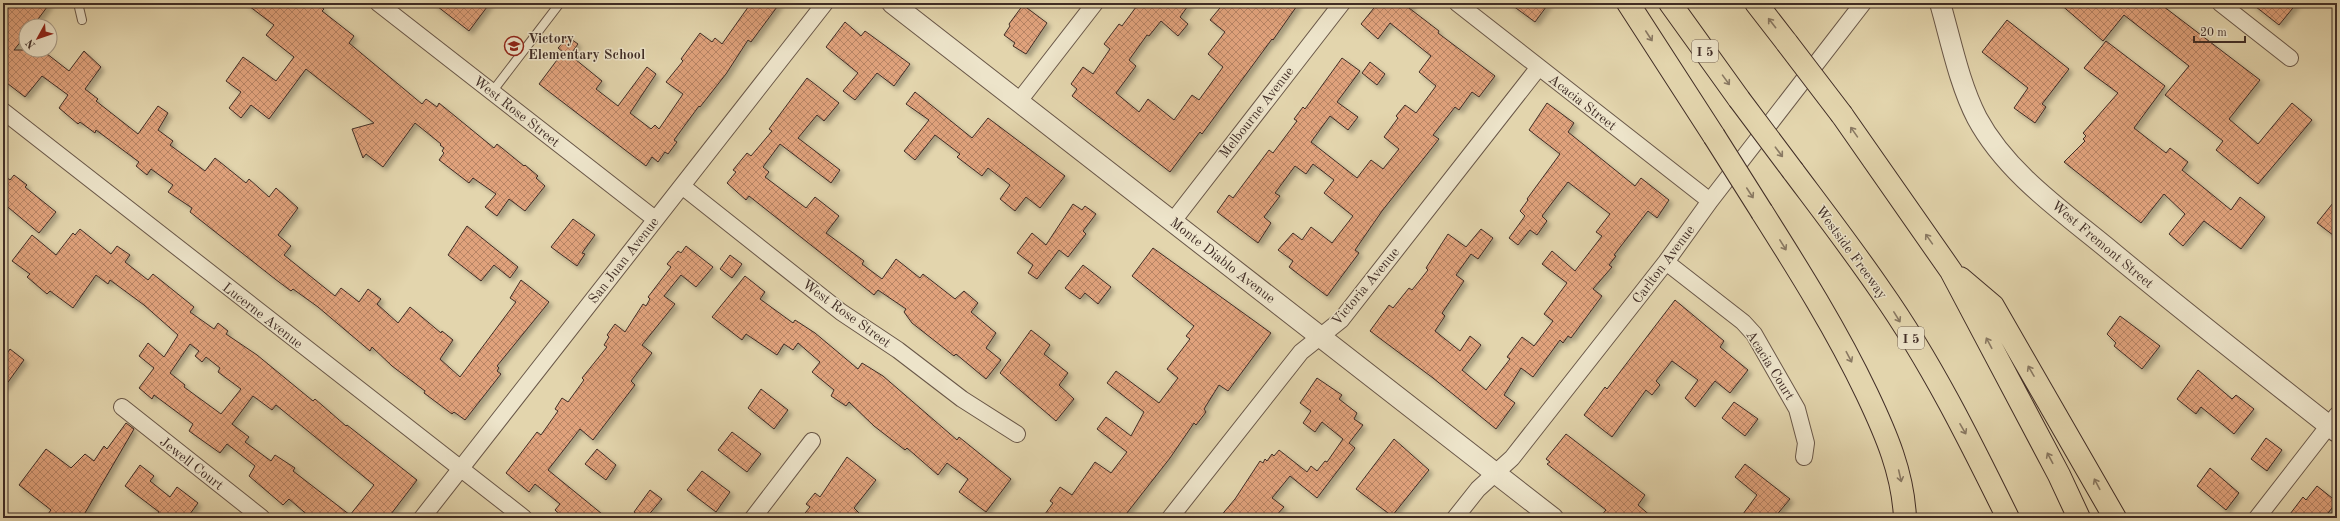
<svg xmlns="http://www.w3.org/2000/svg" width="2340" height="521" viewBox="0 0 2340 521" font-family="'Old Standard TT',serif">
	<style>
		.building { fill: url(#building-cross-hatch); stroke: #402d26; fill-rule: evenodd; filter: url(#shadow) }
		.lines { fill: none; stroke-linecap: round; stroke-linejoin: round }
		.service-casing { stroke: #695748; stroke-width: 10 }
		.minor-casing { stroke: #695748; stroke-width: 18 }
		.tertiary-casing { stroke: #695748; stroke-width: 22 }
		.motorway-casing { stroke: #402d26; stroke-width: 24 }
		.service { stroke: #ede4ca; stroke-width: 8 }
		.minor { stroke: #ede4ca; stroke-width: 16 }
		.tertiary { stroke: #ede4ca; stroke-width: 20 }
		.motorway { stroke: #e3d5ad; stroke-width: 22 }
		.motorway-bridge-casing { stroke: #402d26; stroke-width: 24; stroke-linecap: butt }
		.motorway-bridge { stroke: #e3d5ad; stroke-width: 22 }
		.oneway { stroke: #897963 }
		.labels { text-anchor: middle; stroke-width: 3; stroke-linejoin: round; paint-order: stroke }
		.shield { fill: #ede4ca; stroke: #746457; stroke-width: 1 }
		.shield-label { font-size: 13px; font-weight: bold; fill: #402d26 }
		.poi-label { font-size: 14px; font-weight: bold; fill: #402d26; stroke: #ede4ca; text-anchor: start }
		.street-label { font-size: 14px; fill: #402d26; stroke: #ede4ca }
	</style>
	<defs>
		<pattern id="building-cross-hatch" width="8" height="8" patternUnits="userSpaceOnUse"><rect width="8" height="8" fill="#e0a27c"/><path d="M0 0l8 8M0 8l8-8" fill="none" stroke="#b78465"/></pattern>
		<filter id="shadow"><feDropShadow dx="3.5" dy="3.5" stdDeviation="2" flood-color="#0004"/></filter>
	</defs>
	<rect width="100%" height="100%" fill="#e3d5ad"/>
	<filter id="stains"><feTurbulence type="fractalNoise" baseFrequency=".005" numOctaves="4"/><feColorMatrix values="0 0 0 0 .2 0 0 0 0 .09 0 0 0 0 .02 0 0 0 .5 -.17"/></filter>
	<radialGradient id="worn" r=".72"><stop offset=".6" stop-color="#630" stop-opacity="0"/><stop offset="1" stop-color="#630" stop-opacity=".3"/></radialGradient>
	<path class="building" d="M 3,3 L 50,3 L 33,26 L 26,26 L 26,35 L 14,50 L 42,50 L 69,71 L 84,51 L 101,67 L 85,89 L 98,99 L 96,101 L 138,134 L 158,106 L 168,113 L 158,130 L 173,141 L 170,145 L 205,171 L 215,158 L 246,183 L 249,179 L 269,197 L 276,188 L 298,208 L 278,235 L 291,246 L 284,255 L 335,296 L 341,288 L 359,302 L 368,289 L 381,299 L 377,304 L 398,323 L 410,307 L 441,333 L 442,331 L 453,340 L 440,359 L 460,377 L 516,302 L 510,298 L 521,280 L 549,302 L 497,366 L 499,368 L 497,371 L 501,374 L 465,420 L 454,412 L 452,414 L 424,393 L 425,391 L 392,366 L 372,347 L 370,351 L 318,307 L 293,289 L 291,291 L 275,279 L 190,212 L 192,208 L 168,192 L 173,185 L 151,169 L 147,175 L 136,166 L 139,162 L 96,130 L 95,133 L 80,122 L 78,124 L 59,108 L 68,95 L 42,76 L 25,97 L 3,80 Z
		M 245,3 L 316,3 L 324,9 L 322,11 L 354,36 L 349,43 L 422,104 L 426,99 L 437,107 L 439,103 L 494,148 L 497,144 L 524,166 L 525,165 L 538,176 L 536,178 L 545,186 L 525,211 L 509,199 L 497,216 L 485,207 L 496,194 L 473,178 L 469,183 L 439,160 L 444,153 L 442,151 L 444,148 L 440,145 L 441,144 L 415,123 L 383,167 L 366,154 L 363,158 L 352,129 L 374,123 L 306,69 L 269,119 L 251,105 L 241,118 L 229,108 L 241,92 L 226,81 L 243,57 L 276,81 L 294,57 L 266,35 L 274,25 Z
		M 433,3 L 490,3 L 469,31 Z
		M 751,3 L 780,3 L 751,42 L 748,40 L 726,74 L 700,107 L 699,106 L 674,140 L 677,142 L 668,154 L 665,152 L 658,162 L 652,157 L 646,166 L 539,84 L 563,52 L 558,48 L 568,37 L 578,44 L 570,55 L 602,81 L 596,89 L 618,106 L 647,67 L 656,74 L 630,113 L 651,129 L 655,125 L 659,129 L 683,94 L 666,82 L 683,61 L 681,59 L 700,33 L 712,42 L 715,38 L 722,44 Z
		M 1139,3 L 1190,3 L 1180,17 L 1188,24 L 1178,36 L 1161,21 L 1149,36 L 1147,35 L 1129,60 L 1136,66 L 1116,93 L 1139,112 L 1148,99 L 1174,120 L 1192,95 L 1199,100 L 1223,67 L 1208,54 L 1225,32 L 1210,20 L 1224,3 L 1299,3 L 1273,40 L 1272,39 L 1202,134 L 1200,132 L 1170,172 L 1072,96 L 1077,89 L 1071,84 L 1083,67 L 1093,74 L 1110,49 L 1104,44 L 1119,24 L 1122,26 Z
		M 1378,3 L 1413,3 L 1409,8 L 1439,31 L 1438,33 L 1495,76 L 1479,97 L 1472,92 L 1459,110 L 1455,107 L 1433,135 L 1439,139 L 1382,211 L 1355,250 L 1359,253 L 1327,296 L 1289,267 L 1293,261 L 1278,250 L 1293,233 L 1302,240 L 1311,227 L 1332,243 L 1353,216 L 1324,193 L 1334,180 L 1313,164 L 1306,174 L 1295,166 L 1275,193 L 1280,196 L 1264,217 L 1271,223 L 1258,243 L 1217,212 L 1229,195 L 1233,198 L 1269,150 L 1273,153 L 1297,121 L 1294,119 L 1303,107 L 1305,109 L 1342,58 L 1360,71 L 1337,102 L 1358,117 L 1348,130 L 1330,116 L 1311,142 L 1357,178 L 1371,160 L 1383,169 L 1399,149 L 1384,137 L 1398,118 L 1396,116 L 1405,105 L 1416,113 L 1436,86 L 1419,72 L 1431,56 L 1390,23 L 1378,39 L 1361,24 Z
		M 1509,3 L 1549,3 L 1535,22 Z
		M 2059,3 L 2159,3 L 2260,80 L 2229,119 L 2258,144 L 2292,103 L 2312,120 L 2258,184 L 2216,150 L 2223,141 L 2165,95 L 2189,66 L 2124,15 L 2103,41 Z
		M 2251,3 L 2297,3 L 2279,25 Z
		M 1023,5 L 1047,23 L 1026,54 L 1013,46 L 1015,43 L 1004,35 L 1010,26 L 1009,24 Z
		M 2007,20 L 2069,69 L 2042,104 L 2046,107 L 2035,123 L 2014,108 L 2028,88 L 1982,52 Z
		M 845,22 L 861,36 L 865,31 L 910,64 L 894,86 L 877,73 L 855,100 L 843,91 L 858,73 L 826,47 Z
		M 2106,41 L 2165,86 L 2134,128 L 2166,153 L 2170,148 L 2188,162 L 2182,170 L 2231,210 L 2240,197 L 2265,217 L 2241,249 L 2204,221 L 2183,246 L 2169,234 L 2185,214 L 2164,194 L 2141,223 L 2064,162 L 2085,141 L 2083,139 L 2086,136 L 2083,133 L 2118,93 L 2084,68 Z
		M 1370,62 L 1385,74 L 1377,85 L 1362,73 Z
		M 807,78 L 839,103 L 824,121 L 817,115 L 798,138 L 840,170 L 831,183 L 780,144 L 763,167 L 769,172 L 765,177 L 806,208 L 815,197 L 839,216 L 826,233 L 864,261 L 862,264 L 882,279 L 896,259 L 920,278 L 923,274 L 955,299 L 964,291 L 978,303 L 971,312 L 996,333 L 986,348 L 1001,360 L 986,379 L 956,354 L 954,356 L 912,323 L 904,312 L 906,309 L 878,290 L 874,295 L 749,196 L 746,200 L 727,183 L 736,172 L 733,170 L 747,153 L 751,156 L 772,131 L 769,129 Z
		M 915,92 L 972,138 L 988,118 L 1065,176 L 1040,208 L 1026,197 L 1015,211 L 1000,199 L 1010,185 L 988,168 L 982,176 L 957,157 L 960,154 L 935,135 L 915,160 L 904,151 L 929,120 L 906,104 Z
		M 1547,103 L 1574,123 L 1568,132 L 1635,186 L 1641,178 L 1669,200 L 1657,218 L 1648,211 L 1614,255 L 1616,256 L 1609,265 L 1612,267 L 1593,289 L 1602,296 L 1571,338 L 1568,336 L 1563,343 L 1560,340 L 1533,377 L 1521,368 L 1504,395 L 1515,403 L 1496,429 L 1433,378 L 1370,331 L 1389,305 L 1393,308 L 1409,288 L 1412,290 L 1428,270 L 1426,268 L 1448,234 L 1466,247 L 1481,229 L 1493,238 L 1478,259 L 1471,254 L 1456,275 L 1464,281 L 1442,313 L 1445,316 L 1435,331 L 1460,351 L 1470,336 L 1481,345 L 1462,370 L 1486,390 L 1510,359 L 1507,357 L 1522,337 L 1534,346 L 1553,321 L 1544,314 L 1567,283 L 1542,264 L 1552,251 L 1575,271 L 1602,236 L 1596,232 L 1610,214 L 1568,182 L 1542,216 L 1547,221 L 1537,235 L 1530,230 L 1518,245 L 1509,238 L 1525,216 L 1520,211 L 1528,200 L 1527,199 L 1560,154 L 1529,130 Z
		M 3,175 L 10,180 L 14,175 L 27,185 L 25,187 L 56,212 L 39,233 L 3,203 Z
		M 2337,198 L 2337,238 L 2317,223 Z
		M 1073,204 L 1082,210 L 1085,206 L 1096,214 L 1083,231 L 1086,234 L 1068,257 L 1059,250 L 1037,279 L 1028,273 L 1033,265 L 1017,253 L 1032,233 L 1046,245 Z
		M 573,219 L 595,235 L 582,253 L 585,254 L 577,266 L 551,247 Z
		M 467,226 L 518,267 L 510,278 L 494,265 L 481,281 L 448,255 Z
		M 80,229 L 111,254 L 117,246 L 130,255 L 125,262 L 148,280 L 153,274 L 194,307 L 190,312 L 214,329 L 218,323 L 228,331 L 226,334 L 257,355 L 313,401 L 315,399 L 346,426 L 347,425 L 417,480 L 388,518 L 311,518 L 289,499 L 283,505 L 249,476 L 255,466 L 227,444 L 220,453 L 189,431 L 193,424 L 154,395 L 152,399 L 139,388 L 154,368 L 139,356 L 148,343 L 164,357 L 178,335 L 144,305 L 110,280 L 108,284 L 96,275 L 73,308 L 50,291 L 47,294 L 27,277 L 30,274 L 12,261 L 32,235 L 56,255 L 73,233 L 75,235 ZM 190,344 L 199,351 L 195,356 L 202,362 L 206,357 L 220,368 L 218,372 L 241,389 L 221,414 L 184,387 L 185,385 L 170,373 ZM 253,396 L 272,410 L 276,405 L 374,485 L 350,515 L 293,471 L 295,468 L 275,455 L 271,461 L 245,442 L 249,437 L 232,424 Z
		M 686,246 L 713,267 L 696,287 L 681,275 L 664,296 L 675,304 L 642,345 L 652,353 L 631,381 L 635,385 L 593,440 L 580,429 L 548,470 L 607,518 L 564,518 L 555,510 L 560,504 L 535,484 L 529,492 L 506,473 L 537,432 L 541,435 L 558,411 L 555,409 L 562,398 L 568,402 L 584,380 L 582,378 L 607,347 L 604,345 L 609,337 L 607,335 L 615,324 L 625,332 L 643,304 L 646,306 L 650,299 L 648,297 L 671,267 L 667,264 L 678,251 L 681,253 Z
		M 1153,248 L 1271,333 L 1228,391 L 1219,385 L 1204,409 L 1206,412 L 1196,425 L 1194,423 L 1170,458 L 1123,518 L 1042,518 L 1053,503 L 1050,501 L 1060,487 L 1072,495 L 1095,462 L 1111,473 L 1127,452 L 1097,429 L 1106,417 L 1131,436 L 1144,412 L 1107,383 L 1116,371 L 1159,403 L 1178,378 L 1167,369 L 1190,339 L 1186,336 L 1194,326 L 1132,276 Z
		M 730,255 L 742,264 L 732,278 L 720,269 Z
		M 1083,265 L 1111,287 L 1098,304 L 1085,293 L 1080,299 L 1065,288 Z
		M 745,276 L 765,292 L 760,299 L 793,323 L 795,320 L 815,333 L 858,369 L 862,363 L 883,376 L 957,440 L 959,437 L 1011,479 L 986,512 L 959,492 L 968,479 L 947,463 L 938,475 L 907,448 L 905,450 L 874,426 L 849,402 L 846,406 L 831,396 L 834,390 L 812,372 L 820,362 L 798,343 L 793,350 L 784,344 L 777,355 L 746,334 L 742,340 L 712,317 Z
		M 1675,300 L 1724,341 L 1720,347 L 1748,370 L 1730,393 L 1715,381 L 1695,407 L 1685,398 L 1698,380 L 1672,361 L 1656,381 L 1660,385 L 1652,395 L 1646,390 L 1612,437 L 1584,415 L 1605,387 L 1607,389 Z
		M 2120,316 L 2160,346 L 2142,369 L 2114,346 L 2116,343 L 2107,334 Z
		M 1031,330 L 1050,345 L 1044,354 L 1068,373 L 1059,385 L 1074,399 L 1056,421 L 1000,373 Z
		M 10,349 L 24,360 L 3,389 L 3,359 Z
		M 2198,370 L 2232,399 L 2236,395 L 2254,409 L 2234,434 L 2201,407 L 2196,414 L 2177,399 Z
		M 1317,378 L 1342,395 L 1339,399 L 1357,413 L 1354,419 L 1363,425 L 1349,443 L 1355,448 L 1317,498 L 1290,476 L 1272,498 L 1284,507 L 1274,518 L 1219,518 L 1235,499 L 1260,461 L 1263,463 L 1265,459 L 1267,461 L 1272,454 L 1274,456 L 1279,450 L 1307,472 L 1311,466 L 1317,471 L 1325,461 L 1327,462 L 1343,439 L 1322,422 L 1315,432 L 1303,423 L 1311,411 L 1300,403 Z
		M 761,389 L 788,410 L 774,429 L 748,408 Z
		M 1734,402 L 1758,419 L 1745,436 L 1722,418 Z
		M 126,423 L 134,429 L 82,518 L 45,518 L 51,510 L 19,485 L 46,449 L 71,468 L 85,454 L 94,461 L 104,446 L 107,449 Z
		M 732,432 L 761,454 L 747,472 L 718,450 Z
		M 1566,434 L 1645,495 L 1638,505 L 1653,518 L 1599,518 L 1606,510 L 1547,464 L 1550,462 L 1546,459 Z
		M 2266,438 L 2282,450 L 2267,471 L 2251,459 Z
		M 1394,439 L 1429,470 L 1392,516 L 1356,489 Z
		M 597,449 L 616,465 L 606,480 L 585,464 Z
		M 847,457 L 876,480 L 854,508 L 864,518 L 801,518 L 810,507 L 806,504 L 815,493 L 820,497 Z
		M 1745,464 L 1790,499 L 1774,518 L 1740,518 L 1757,495 L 1735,477 Z
		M 140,465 L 154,476 L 150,481 L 170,497 L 177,487 L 198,503 L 187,518 L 155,518 L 159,512 L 125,486 Z
		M 2210,468 L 2239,493 L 2226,510 L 2197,486 Z
		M 702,471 L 730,492 L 716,512 L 687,490 Z
		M 2317,486 L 2337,502 L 2324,518 L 2287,518 L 2303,497 L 2306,500 Z
		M 650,490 L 662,499 L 646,518 L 642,518 L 634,512 Z"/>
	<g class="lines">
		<g class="service-casing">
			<path id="service" d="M 78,3 L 82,20
				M 492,92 L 560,3"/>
		</g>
		<g class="minor-casing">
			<path id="minor" d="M 378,3 L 655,219
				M 1457,3 L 1710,201
				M 2220,3 L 2290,58
				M 1019,101 L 1095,3
				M 3,111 L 524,518
				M 682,186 L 841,312 L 898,350 L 962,399 L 1017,434
				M 1173,221 L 1342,3
				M 1666,262 L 1743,322 L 1754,334 L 1797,409 L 1806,443 L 1804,457
				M 122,407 L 262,518
				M 422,518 L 825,3
				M 753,518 L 812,441
				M 1170,518 L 1301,352 L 1341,320 L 1539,67
				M 1455,518 L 1478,489 L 1512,458 L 1666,262 L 1710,201 L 1863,3
				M 2257,518 L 2337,415"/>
		</g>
		<g class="tertiary-casing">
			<path id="tertiary" d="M 892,3 L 1553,518
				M 1940,3 C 1951,41 1959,83 1977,118 C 2007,174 2065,213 2113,253 C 2187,314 2262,373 2337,432"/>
		</g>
		<g class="motorway-casing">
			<path id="motorway" d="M 1628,3 L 1714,136
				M 1670,3 L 1739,99
				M 1756,3 L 1787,43
				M 1842,115 L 1951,271 L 2059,475 L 2079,518
				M 1793,171 C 1823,211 1853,250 1881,291 C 1931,362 1970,441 2008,518
				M 1762,212 C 1800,272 1837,331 1867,394 C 1886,434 1903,473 1905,518
				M 1960,278 L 1993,306 L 2115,518"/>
		</g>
		<use href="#service" class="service"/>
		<use href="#minor" class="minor"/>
		<use href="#tertiary" class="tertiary"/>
		<use href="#motorway" class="motorway"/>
		<g class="motorway-bridge-casing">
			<path id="motorway-bridge" d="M 1787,43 L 1842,115
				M 1739,99 L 1793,171
				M 1714,136 L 1762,212"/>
		</g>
		<use href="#motorway-bridge" class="motorway-bridge"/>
	</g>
	<defs><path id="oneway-shaft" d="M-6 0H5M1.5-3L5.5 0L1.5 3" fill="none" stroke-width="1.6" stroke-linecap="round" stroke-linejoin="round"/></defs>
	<g class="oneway">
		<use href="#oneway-shaft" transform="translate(1772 23) rotate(-128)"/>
		<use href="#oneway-shaft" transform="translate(1649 36) rotate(57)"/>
		<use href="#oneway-shaft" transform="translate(1726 80) rotate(54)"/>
		<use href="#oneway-shaft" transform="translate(1854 132) rotate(-125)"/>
		<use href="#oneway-shaft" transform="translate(1779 152) rotate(53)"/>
		<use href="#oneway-shaft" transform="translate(1750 193) rotate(57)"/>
		<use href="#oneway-shaft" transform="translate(1929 239) rotate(-125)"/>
		<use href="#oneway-shaft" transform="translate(1783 245) rotate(58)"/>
		<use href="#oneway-shaft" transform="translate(1897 317) rotate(58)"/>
		<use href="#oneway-shaft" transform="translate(1989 343) rotate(-118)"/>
		<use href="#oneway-shaft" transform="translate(1849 357) rotate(62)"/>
		<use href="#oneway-shaft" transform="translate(2031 371) rotate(-120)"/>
		<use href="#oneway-shaft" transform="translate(1963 429) rotate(60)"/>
		<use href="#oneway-shaft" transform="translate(2050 458) rotate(-118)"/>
		<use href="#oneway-shaft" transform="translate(1900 476) rotate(77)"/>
		<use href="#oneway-shaft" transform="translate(2097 484) rotate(-118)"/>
	</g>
	<defs>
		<g id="school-ring" transform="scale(1)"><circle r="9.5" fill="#ede4ca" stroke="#8f2418" stroke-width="1.5"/><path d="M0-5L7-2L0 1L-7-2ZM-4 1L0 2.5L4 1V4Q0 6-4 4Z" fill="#8f2418"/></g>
	</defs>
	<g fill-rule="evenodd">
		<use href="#school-ring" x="514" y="46"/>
	</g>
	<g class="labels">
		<g class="shield">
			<rect x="1692" y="40" width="26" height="22" rx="3"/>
			<rect x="1898" y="327" width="26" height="22" rx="3"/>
		</g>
		<g class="shield-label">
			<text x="1705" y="56">I 5</text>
			<text x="1911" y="343">I 5</text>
		</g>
		<g class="poi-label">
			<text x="528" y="43">Victory<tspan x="528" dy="16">Elementary School</tspan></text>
		</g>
		<g class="street-label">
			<text transform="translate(1583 102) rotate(38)" y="5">Acacia Street</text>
			<text transform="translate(517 111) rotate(38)" y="5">West Rose Street</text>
			<text transform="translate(1256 112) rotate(-52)" y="5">Melbourne Avenue</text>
			<text transform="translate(2103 244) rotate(40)" y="5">West Fremont Street</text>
			<text transform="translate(1852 252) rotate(54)" y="5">Westside Freeway</text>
			<text transform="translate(623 260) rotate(-52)" y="5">San Juan Avenue</text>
			<text transform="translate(1223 260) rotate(38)" y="5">Monte Diablo Avenue</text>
			<text transform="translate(1663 264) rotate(-53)" y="5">Carlton Avenue</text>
			<text transform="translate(1365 286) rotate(-50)" y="5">Victoria Avenue</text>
			<text transform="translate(847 313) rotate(36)" y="5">West Rose Street</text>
			<text transform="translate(263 315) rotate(38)" y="5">Lucerne Avenue</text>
			<text transform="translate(1771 365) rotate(58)" y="5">Acacia Court</text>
			<text transform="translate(192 463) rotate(38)" y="5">Jewell Court</text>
		</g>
	</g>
	<rect width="2340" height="521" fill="none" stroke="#e3d5ad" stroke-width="16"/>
	<rect x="4" y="4" width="2332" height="513" fill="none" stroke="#402d26" stroke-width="2"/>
	<rect x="8" y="8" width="2324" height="505" fill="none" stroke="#402d26"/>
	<g transform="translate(38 38) rotate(230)"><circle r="19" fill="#ede4ca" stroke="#a89b88"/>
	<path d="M0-3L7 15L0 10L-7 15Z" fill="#8f2418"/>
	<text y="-6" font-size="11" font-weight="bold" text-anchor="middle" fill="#402d26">N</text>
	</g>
	<path d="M2194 36v6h51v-6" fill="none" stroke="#402d26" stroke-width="2"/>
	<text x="2200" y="36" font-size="12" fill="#402d26" stroke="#ede4ca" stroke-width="3" paint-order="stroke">20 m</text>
	<rect width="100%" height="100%" filter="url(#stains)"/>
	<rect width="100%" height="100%" fill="url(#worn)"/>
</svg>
